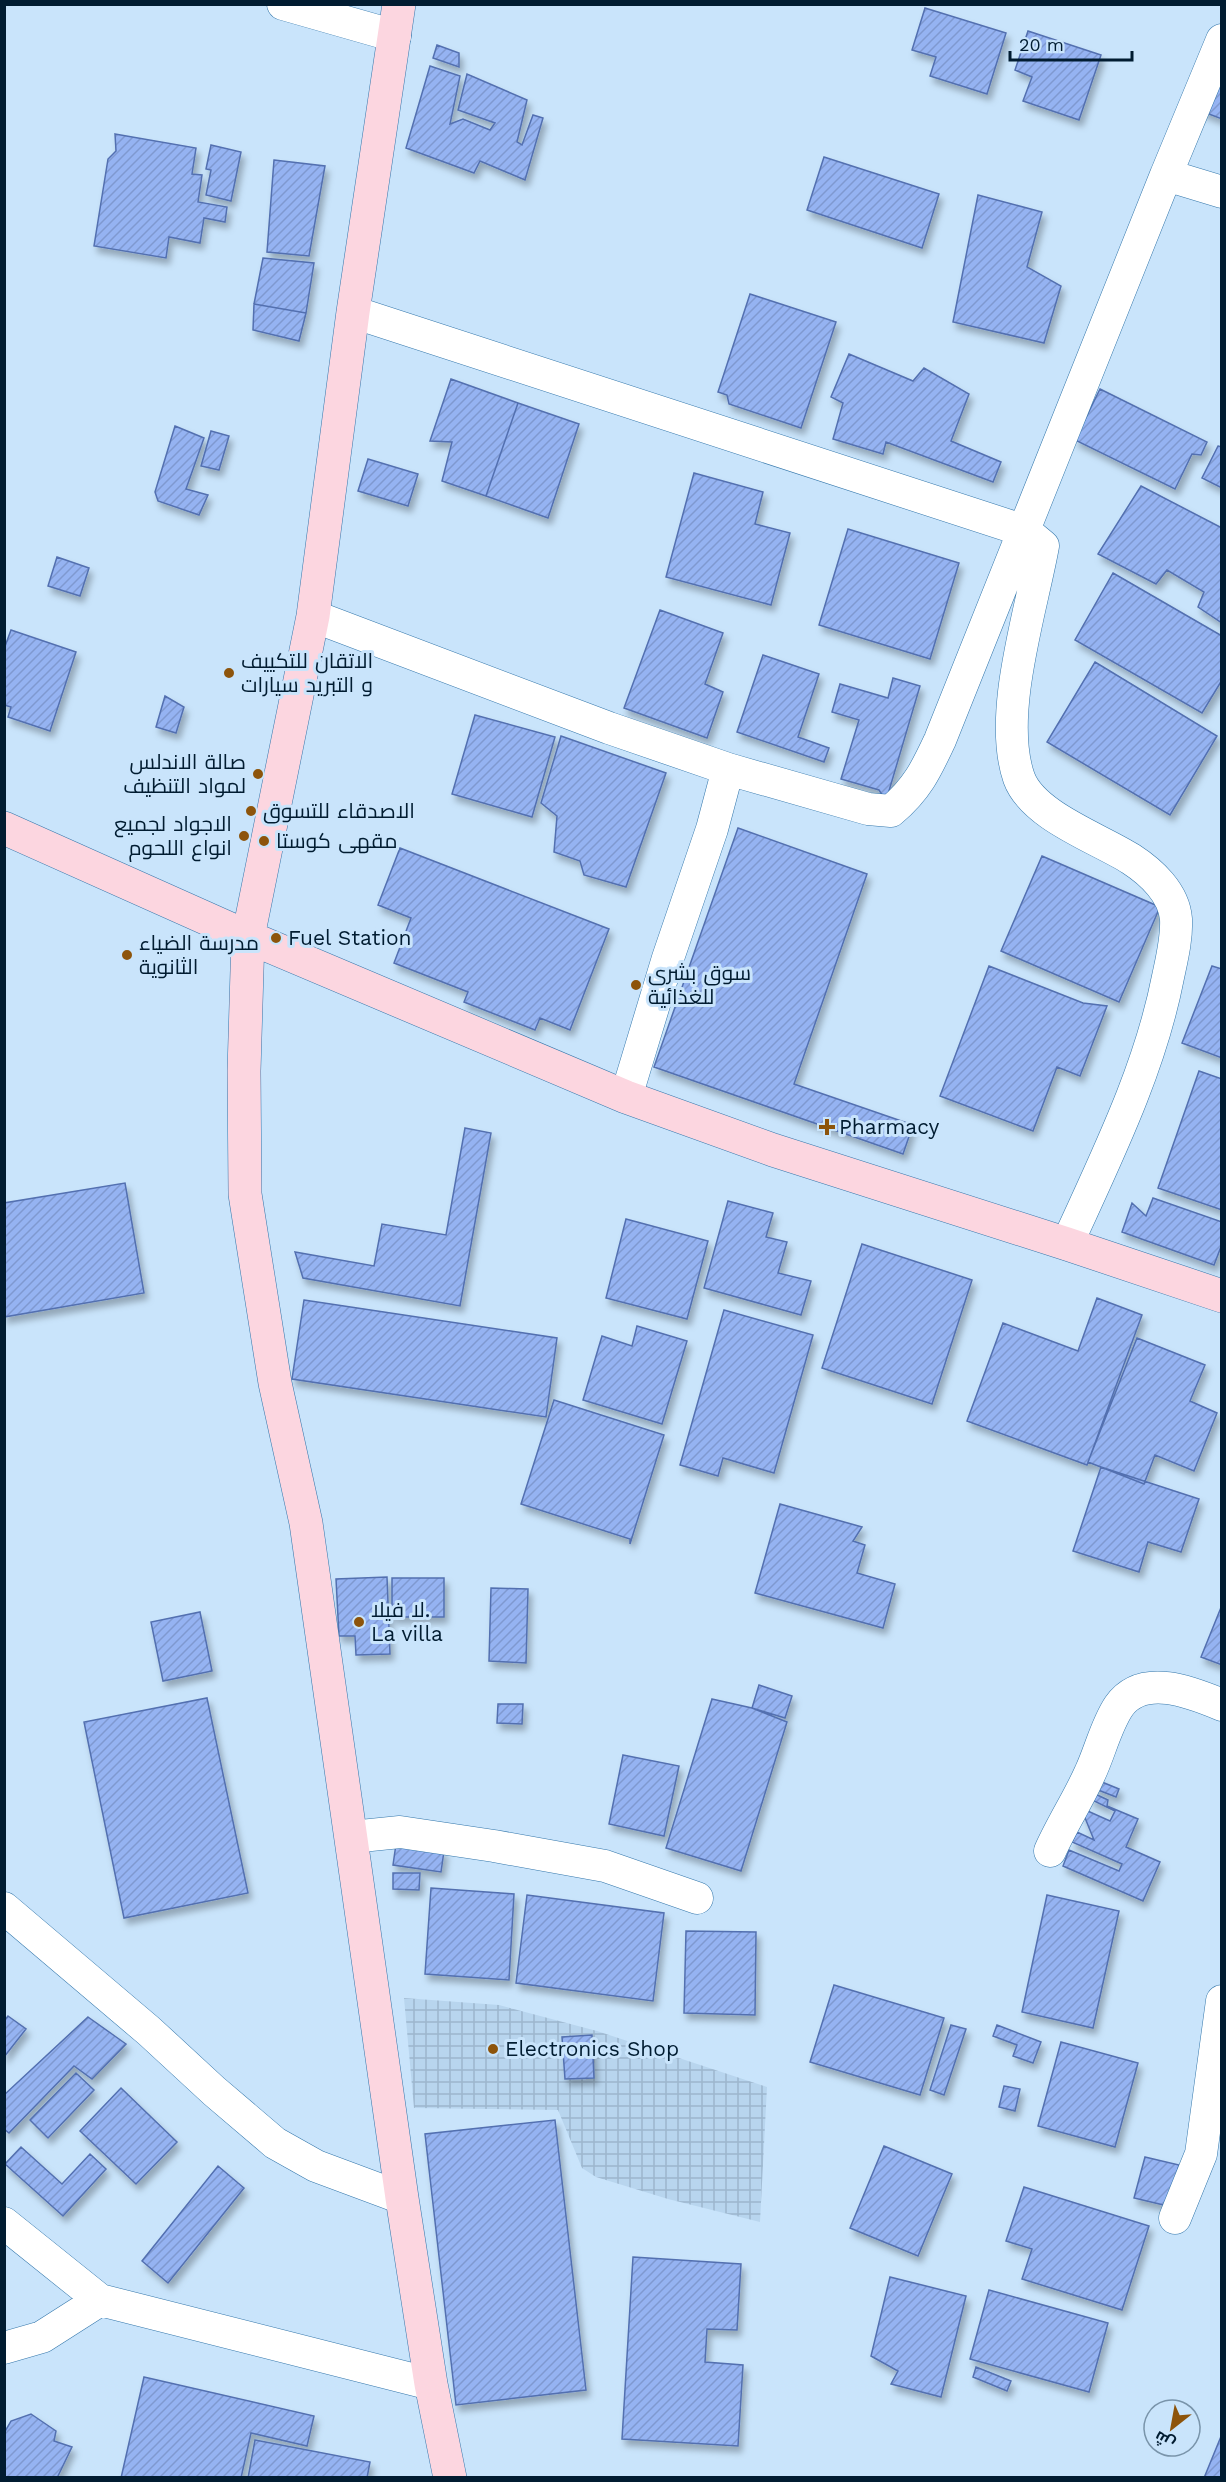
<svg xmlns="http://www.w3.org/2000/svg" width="1226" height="2482" viewBox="0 0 1226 2482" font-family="'Work Sans',Cairo,sans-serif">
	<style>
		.industrial { fill: url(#industrial-grid) }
		.building { fill: url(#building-hatch); stroke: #5370b0; stroke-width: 1.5; filter: url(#shadow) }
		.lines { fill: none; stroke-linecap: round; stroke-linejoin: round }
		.street-casing { stroke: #3477ab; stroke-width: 33 }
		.secondary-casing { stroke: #3477ab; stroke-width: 34 }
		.street { stroke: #fff; stroke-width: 32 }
		.secondary { stroke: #fcd6e0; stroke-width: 33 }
		.poi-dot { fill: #8d540b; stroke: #c9e4fb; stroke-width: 2 }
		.labels { text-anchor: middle; stroke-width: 6; stroke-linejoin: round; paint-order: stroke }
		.poi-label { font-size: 21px; fill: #011c31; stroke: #c9e4fb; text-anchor: start }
	</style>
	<defs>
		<pattern id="industrial-grid" width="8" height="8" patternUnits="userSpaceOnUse" patternTransform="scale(1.5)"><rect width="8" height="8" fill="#b8d5ee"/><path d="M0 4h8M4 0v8" fill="none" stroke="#9cb6cd"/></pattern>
		<pattern id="building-hatch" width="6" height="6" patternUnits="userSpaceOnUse" patternTransform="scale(1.5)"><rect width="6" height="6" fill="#95b3f2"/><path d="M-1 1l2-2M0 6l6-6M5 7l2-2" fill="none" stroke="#7f99d0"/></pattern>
		<filter id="shadow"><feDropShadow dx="3.5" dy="6" stdDeviation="3" flood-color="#0004"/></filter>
	</defs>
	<rect width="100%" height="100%" fill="#c9e4fb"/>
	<path class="industrial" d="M 404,1998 L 499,2005 L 597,2031 L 767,2087 L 760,2222 L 668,2199 L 596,2177 L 582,2168 L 558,2110 L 414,2108 Z"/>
	<path class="building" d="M 925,8 L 1006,33 L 987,94 L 930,76 L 936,57 L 912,50 Z
		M 1028,31 L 1101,55 L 1079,120 L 1023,101 L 1032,77 L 1015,70 Z
		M 437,45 L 459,53 L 459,67 L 433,58 Z
		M 1222,53 L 1222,119 L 1201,111 Z
		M 430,66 L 460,76 L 450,124 L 463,119 L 490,130 L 495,123 L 458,110 L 467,74 L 527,100 L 517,142 L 522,145 L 533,115 L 543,118 L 525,180 L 480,161 L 474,173 L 406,148 Z
		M 115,134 L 196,148 L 192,174 L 202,175 L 198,202 L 227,207 L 225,222 L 204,218 L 200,243 L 169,237 L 166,258 L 94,246 L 108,159 L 116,151 Z
		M 211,145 L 241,152 L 231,201 L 206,195 L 211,170 L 206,169 Z
		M 824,157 L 939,194 L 922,248 L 807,210 Z
		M 274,160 L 325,166 L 309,256 L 267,252 Z
		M 978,195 L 1042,212 L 1027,267 L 1061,286 L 1044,343 L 953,322 Z
		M 263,258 L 314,263 L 306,313 L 254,304 Z
		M 750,294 L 836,322 L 801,428 L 729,404 L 727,395 L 718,392 Z
		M 254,304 L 306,313 L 299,341 L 253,330 Z
		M 849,354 L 913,381 L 924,368 L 969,394 L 951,441 L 1001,462 L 993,482 L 886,442 L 883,454 L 833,439 L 843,403 L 831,397 Z
		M 451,379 L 518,403 L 486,496 L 442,481 L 452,442 L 430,441 Z
		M 1100,389 L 1207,442 L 1201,455 L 1192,454 L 1175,489 L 1075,440 Z
		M 518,403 L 579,424 L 548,518 L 486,496 Z
		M 175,426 L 204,438 L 186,489 L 208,495 L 199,515 L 158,501 L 155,492 Z
		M 211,431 L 229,436 L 219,470 L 201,466 Z
		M 1218,446 L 1222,447 L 1222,488 L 1202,478 Z
		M 368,459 L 418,474 L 408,506 L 358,491 Z
		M 694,473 L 763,492 L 755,524 L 790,533 L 771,605 L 666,577 Z
		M 1141,486 L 1222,528 L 1222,623 L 1198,607 L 1204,592 L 1167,570 L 1156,584 L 1098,554 Z
		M 848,529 L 959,563 L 930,659 L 819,625 Z
		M 57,557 L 89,568 L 80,596 L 48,586 Z
		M 1113,573 L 1222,636 L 1222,680 L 1202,713 L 1075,640 Z
		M 660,610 L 723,633 L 705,684 L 723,692 L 707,738 L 624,708 Z
		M 11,630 L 76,652 L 50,731 L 8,717 L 11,707 L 4,705 L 4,649 Z
		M 763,655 L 819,674 L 798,737 L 829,748 L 824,762 L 737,732 Z
		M 1095,662 L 1217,736 L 1170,815 L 1047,742 Z
		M 893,678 L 920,686 L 886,801 L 879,790 L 841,779 L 859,720 L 832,712 L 840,684 L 888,698 Z
		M 165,696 L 184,707 L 176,733 L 156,727 Z
		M 475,715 L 555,737 L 532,817 L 452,794 Z
		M 561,736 L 666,773 L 626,887 L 584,875 L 580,861 L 554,852 L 557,816 L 541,803 Z
		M 738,828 L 867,874 L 794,1084 L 913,1125 L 903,1154 L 654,1067 Z
		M 400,848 L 609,929 L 570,1030 L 540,1018 L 535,1030 L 464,1002 L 468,992 L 394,963 L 411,918 L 378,905 Z
		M 1042,856 L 1160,907 L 1119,1002 L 1001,951 Z
		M 989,966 L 1083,1003 L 1107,1006 L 1080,1076 L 1057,1067 L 1033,1131 L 940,1096 Z
		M 1212,966 L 1222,969 L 1222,1058 L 1182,1043 Z
		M 1199,1071 L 1222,1079 L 1222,1210 L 1158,1188 Z
		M 465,1128 L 491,1133 L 460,1306 L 303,1278 L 295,1252 L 374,1266 L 382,1224 L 446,1235 Z
		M 125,1183 L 144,1293 L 4,1317 L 4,1203 Z
		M 1153,1198 L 1222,1222 L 1222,1244 L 1214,1265 L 1122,1232 L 1132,1203 L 1146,1216 Z
		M 728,1201 L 773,1213 L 766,1237 L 787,1242 L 778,1273 L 811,1281 L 801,1315 L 704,1288 Z
		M 626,1219 L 708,1241 L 687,1319 L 606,1298 Z
		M 862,1244 L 972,1280 L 932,1404 L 822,1368 Z
		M 1097,1298 L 1142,1315 L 1087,1465 L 967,1421 L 1003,1323 L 1078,1351 Z
		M 304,1300 L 557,1338 L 546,1417 L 292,1379 Z
		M 724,1310 L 813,1335 L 774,1473 L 723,1458 L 718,1476 L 680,1465 Z
		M 637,1326 L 687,1341 L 662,1424 L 583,1400 L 602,1336 L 632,1346 Z
		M 1137,1338 L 1205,1365 L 1190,1401 L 1217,1413 L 1194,1471 L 1155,1455 L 1144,1484 L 1088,1462 Z
		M 554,1400 L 664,1435 L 630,1544 L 630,1539 L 521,1504 Z
		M 1101,1467 L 1199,1499 L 1181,1552 L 1148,1542 L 1139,1572 L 1073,1551 Z
		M 780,1504 L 862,1527 L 853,1541 L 865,1545 L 857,1573 L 895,1584 L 883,1628 L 755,1593 Z
		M 387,1577 L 390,1654 L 356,1655 L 355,1636 L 339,1636 L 336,1579 Z
		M 392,1578 L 444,1578 L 444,1617 L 392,1617 Z
		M 491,1588 L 528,1589 L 526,1663 L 489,1661 Z
		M 1222,1605 L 1222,1665 L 1201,1657 Z
		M 200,1612 L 212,1671 L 163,1681 L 151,1622 Z
		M 759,1685 L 792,1696 L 785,1718 L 752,1708 Z
		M 207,1698 L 248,1893 L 124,1918 L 84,1722 Z
		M 712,1699 L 752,1708 L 787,1722 L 741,1871 L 666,1848 Z
		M 498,1704 L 523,1704 L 522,1724 L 497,1723 Z
		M 623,1755 L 679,1766 L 664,1836 L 609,1824 Z
		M 1097,1780 L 1119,1789 L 1116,1797 L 1093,1788 Z
		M 1093,1793 L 1108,1800 L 1107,1806 L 1138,1819 L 1126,1847 L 1160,1862 L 1143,1901 L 1063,1866 L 1069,1850 L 1119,1871 L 1122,1864 L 1072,1842 L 1077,1832 L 1094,1840 L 1081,1808 L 1110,1821 L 1115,1811 L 1090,1799 Z
		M 396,1844 L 444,1851 L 441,1872 L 393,1865 Z
		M 393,1873 L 420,1873 L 419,1890 L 393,1889 Z
		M 431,1888 L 514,1894 L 509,1980 L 425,1974 Z
		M 527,1895 L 664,1913 L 653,2001 L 516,1983 Z
		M 1047,1895 L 1119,1911 L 1093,2028 L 1022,2012 Z
		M 686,1931 L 756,1932 L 755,2015 L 684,2013 Z
		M 834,1985 L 944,2018 L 920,2095 L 810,2062 Z
		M 8,2016 L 26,2029 L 4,2057 L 4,2021 Z
		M 88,2017 L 126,2044 L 92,2079 L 74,2066 L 9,2133 L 4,2129 L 4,2095 Z
		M 951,2025 L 966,2029 L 944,2095 L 930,2090 Z
		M 997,2025 L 1041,2042 L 1033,2063 L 1013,2056 L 1017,2045 L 993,2036 Z
		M 592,2035 L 594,2078 L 565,2079 L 562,2037 Z
		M 1061,2042 L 1138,2063 L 1115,2147 L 1038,2126 Z
		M 76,2073 L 94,2090 L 48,2138 L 30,2120 Z
		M 1004,2086 L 1020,2089 L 1015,2111 L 999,2107 Z
		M 121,2088 L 177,2142 L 136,2184 L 80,2131 Z
		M 555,2120 L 586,2390 L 456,2405 L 425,2134 Z
		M 884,2146 L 952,2174 L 918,2256 L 850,2228 Z
		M 21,2147 L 62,2184 L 90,2154 L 106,2169 L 63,2216 L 5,2164 Z
		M 1145,2157 L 1179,2165 L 1168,2206 L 1134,2198 Z
		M 218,2166 L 244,2188 L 168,2283 L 142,2261 Z
		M 1024,2187 L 1149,2226 L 1122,2310 L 1022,2279 L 1032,2249 L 1006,2241 Z
		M 633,2257 L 741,2264 L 737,2330 L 707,2329 L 705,2362 L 743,2365 L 738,2446 L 622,2439 Z
		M 890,2277 L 966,2296 L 941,2397 L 891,2384 L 898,2371 L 871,2356 Z
		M 989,2290 L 1108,2323 L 1089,2392 L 970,2359 Z
		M 976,2367 L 1011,2381 L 1007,2391 L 973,2377 Z
		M 144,2377 L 314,2416 L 307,2446 L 251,2433 L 241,2478 L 121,2478 Z
		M 31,2414 L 56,2431 L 54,2441 L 72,2447 L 57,2478 L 4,2478 L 4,2433 L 11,2421 Z
		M 1222,2434 L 1222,2478 L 1204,2478 Z
		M 255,2440 L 370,2462 L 367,2478 L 248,2478 Z"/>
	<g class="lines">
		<g class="street-casing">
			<path id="street" d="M 283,4 L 395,36
				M 1166,175 L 1222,40
				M 353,312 L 1025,531 L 1043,546 C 1031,612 997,715 1019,778 C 1033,816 1098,838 1131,859 C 1151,872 1174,893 1176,919 C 1177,938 1172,958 1168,977 C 1150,1070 1106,1158 1067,1244
				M 313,616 L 609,728 L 728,769 L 868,809 L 891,811 C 917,789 926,770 940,740 L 1166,175 L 1222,192
				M 626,1097 L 668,958 L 712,829 L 728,769
				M 351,1837 L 400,1832 L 494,1846 L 605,1866 L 697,1898
				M 1050,1851 C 1062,1824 1078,1800 1090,1773 C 1100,1752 1106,1725 1119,1706 C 1143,1672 1193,1693 1222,1705
				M 4,1908 L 149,2031 L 214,2091 L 275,2143 L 316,2166 L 402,2198
				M 1175,2218 L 1201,2154 L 1222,2001
				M 4,2223 L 100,2300 L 431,2384
				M 4,2348 L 42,2337 L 100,2300"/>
		</g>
		<g class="secondary-casing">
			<path id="secondary" d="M 399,4 L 353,312 L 313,616 L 248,937 L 244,1071 L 245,1194 L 275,1383 L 306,1523 L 402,2198 L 431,2384 L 450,2478
				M 4,828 L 248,937 L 626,1097 L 773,1150 L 1067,1244 L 1222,1296"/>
		</g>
		<use href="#street" class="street"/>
		<use href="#secondary" class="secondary"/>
	</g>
	<g class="poi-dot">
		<circle cx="229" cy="673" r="6"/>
		<circle cx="258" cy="774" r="6"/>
		<circle cx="251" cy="811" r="6"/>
		<circle cx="244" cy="836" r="6"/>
		<circle cx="264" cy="841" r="6"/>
		<circle cx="276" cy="938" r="6"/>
		<circle cx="127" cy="955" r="6"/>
		<circle cx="636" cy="985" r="6"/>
		<path d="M824 1118h6v6h6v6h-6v6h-6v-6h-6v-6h6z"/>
		<circle cx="359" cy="1622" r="6"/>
		<circle cx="493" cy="2049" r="6"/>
	</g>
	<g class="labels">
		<g class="poi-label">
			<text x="241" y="668">الاتقان للتكييف<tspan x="241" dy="24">و التبريد سيارات</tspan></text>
			<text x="246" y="769" text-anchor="end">صالة الاندلس<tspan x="246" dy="24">لمواد التنظيف</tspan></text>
			<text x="263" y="818">الاصدقاء للتسوق</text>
			<text x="232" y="831" text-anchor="end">الاجواد لجميع<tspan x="232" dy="24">انواع اللحوم</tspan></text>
			<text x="276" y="848">مقهى كوستا</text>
			<text x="288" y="945">Fuel Station</text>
			<text x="139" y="950">مدرسة الضياء<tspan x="139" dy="24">الثانوية</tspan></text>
			<text x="648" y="980">سوق بشرى<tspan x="648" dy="24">للغذائية</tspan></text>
			<text x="839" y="1134">Pharmacy</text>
			<text x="371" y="1617">لا فيلا.<tspan x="371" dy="24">La villa</tspan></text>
			<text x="505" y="2056">Electronics Shop</text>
		</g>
	</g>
	<rect width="1226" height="2482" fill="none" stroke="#011c31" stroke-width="12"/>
	<g transform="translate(1172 2428) rotate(211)"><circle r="28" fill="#c9e4fb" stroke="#7994aa" stroke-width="1.5"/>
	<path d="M0-4.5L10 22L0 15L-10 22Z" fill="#8d540b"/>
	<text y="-9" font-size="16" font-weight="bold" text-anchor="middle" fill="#011c31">ش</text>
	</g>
	<path d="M1010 51v9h122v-9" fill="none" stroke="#011c31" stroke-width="3"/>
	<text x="1019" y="51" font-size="18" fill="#011c31" stroke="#c9e4fb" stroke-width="4.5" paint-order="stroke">20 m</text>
</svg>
